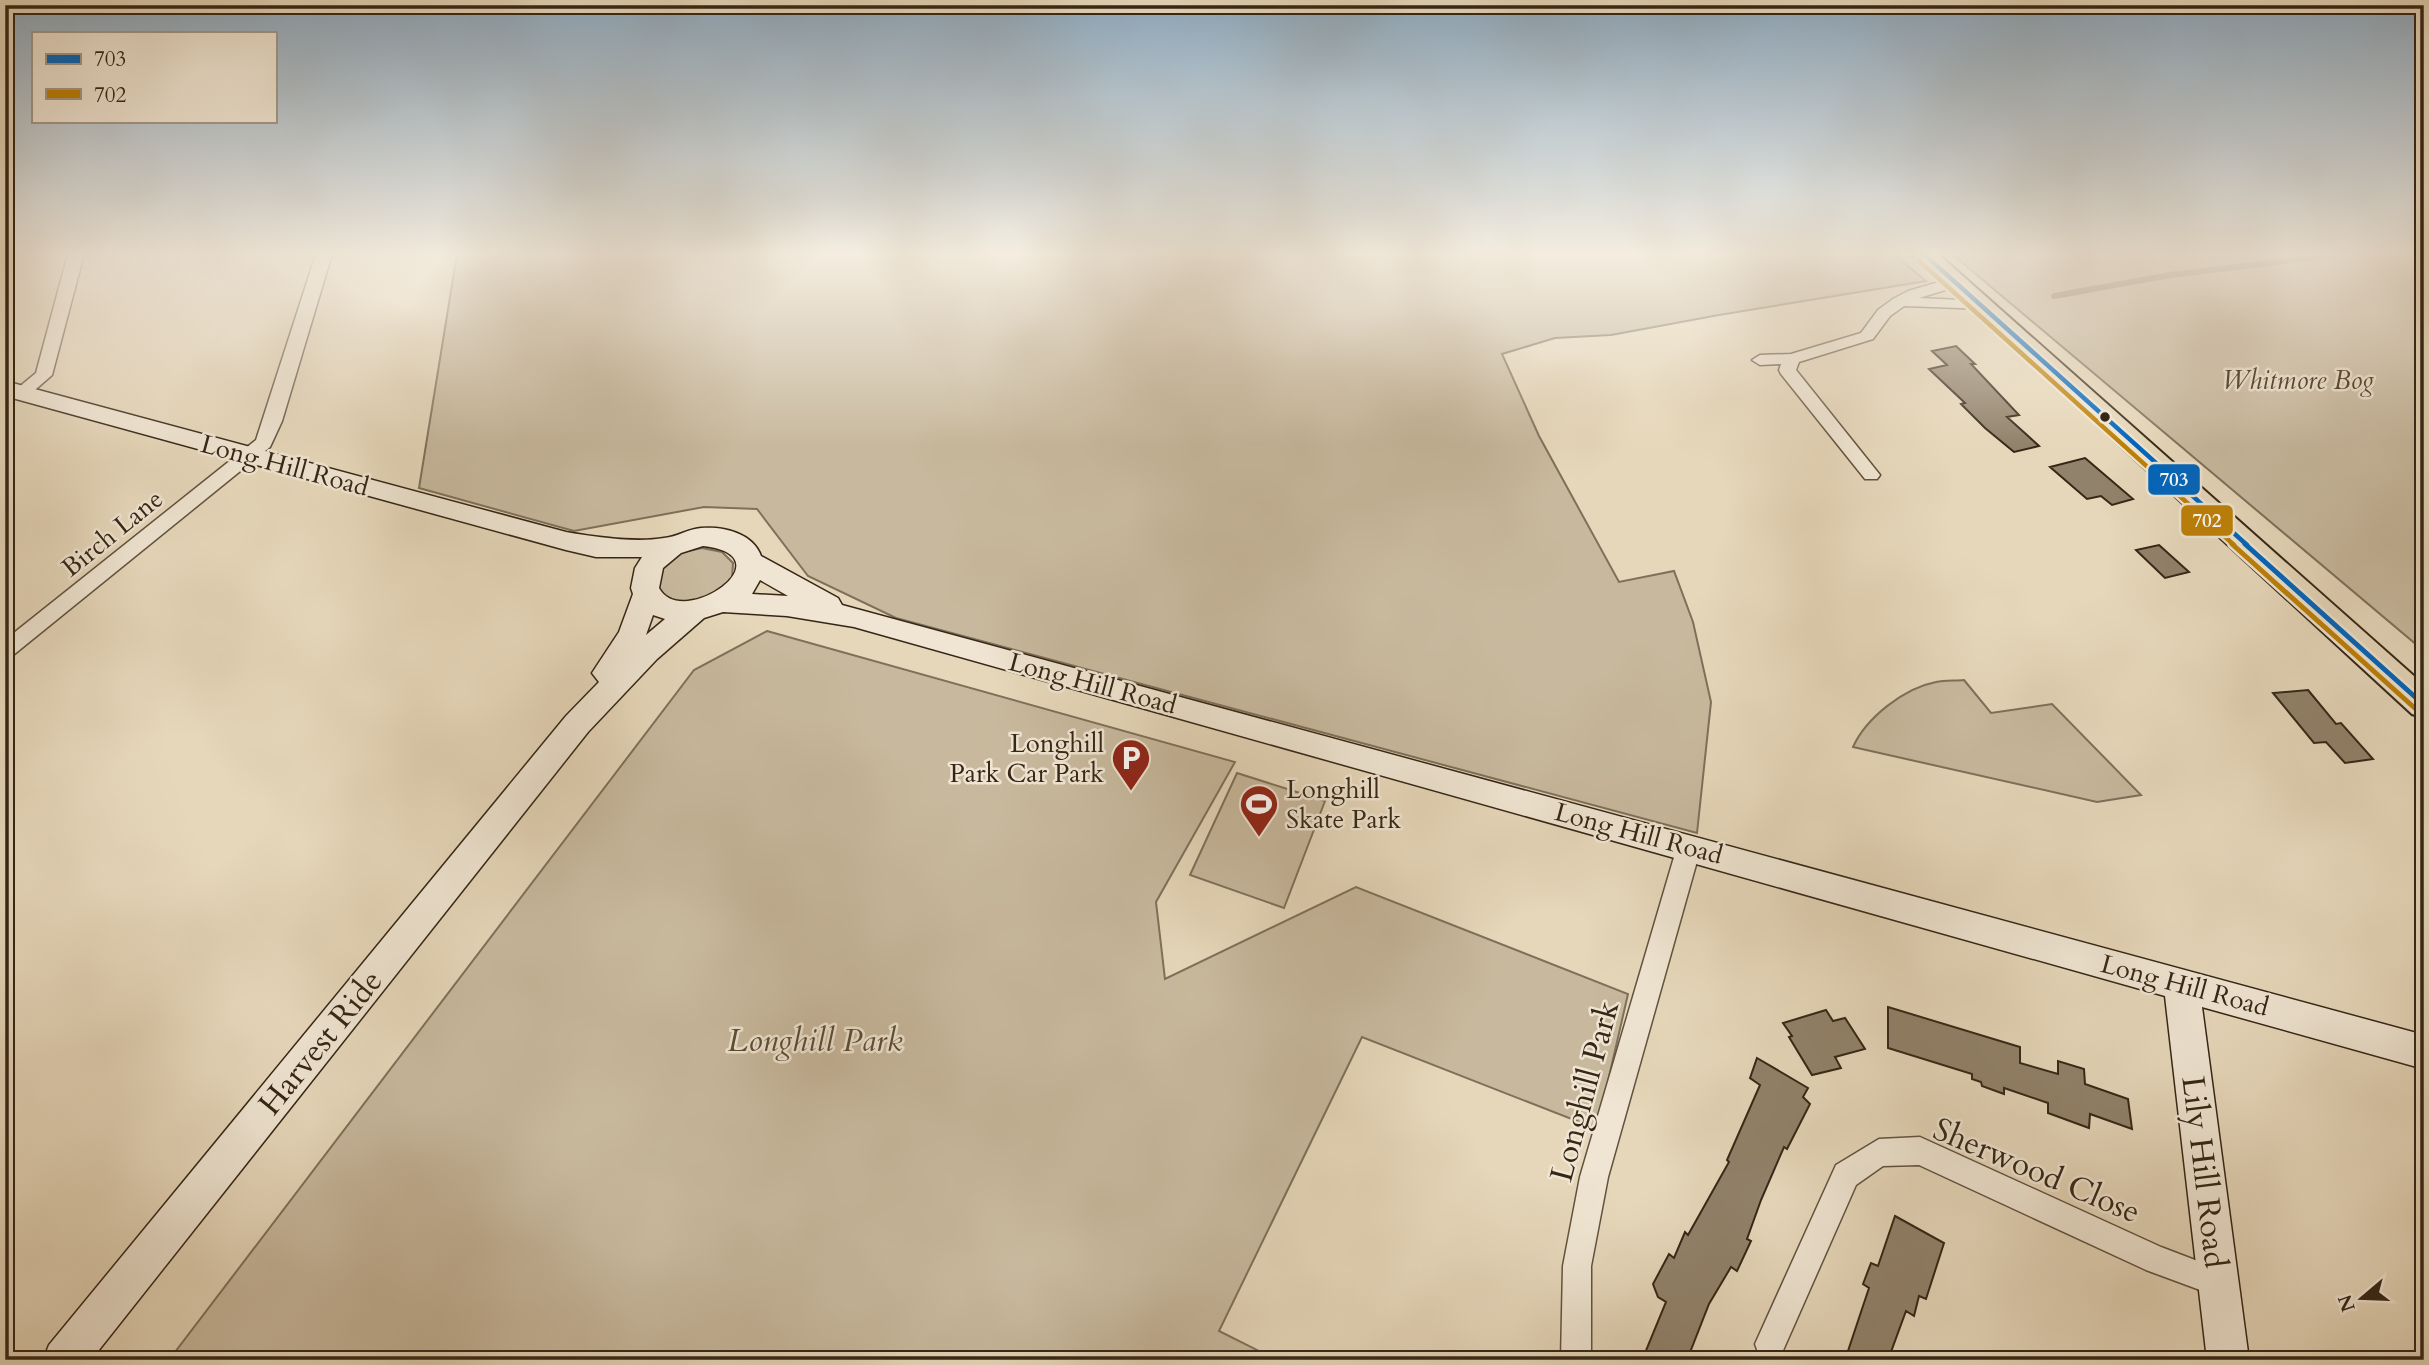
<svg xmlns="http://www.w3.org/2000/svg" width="2429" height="1365" viewBox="0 0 2429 1365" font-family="Cardo,serif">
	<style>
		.green { fill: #c8b99e; stroke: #7e705a; stroke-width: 2 }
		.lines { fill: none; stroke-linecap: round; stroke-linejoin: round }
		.stream { stroke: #7b6c57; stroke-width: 6 }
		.building { fill: #91826b; stroke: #352616; stroke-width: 2 }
		.street-casing { stroke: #61523f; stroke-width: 3 }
		.secondary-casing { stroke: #352616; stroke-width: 3 }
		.primary-casing { stroke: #352616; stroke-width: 4 }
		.street { fill: #efe5d2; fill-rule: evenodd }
		.secondary { fill: #efe5d2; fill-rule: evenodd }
		.primary { fill: #e6d7ba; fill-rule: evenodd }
		.bus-1-far1-casing { stroke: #efe5d2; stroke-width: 9 }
		.bus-1-casing { stroke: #efe5d2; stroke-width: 10 }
		.bus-2-far1-casing { stroke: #efe5d2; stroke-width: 9 }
		.bus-2-casing { stroke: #efe5d2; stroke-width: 10 }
		.bus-1-far1 { stroke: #0065bd; stroke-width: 4.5 }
		.bus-1 { stroke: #0065bd; stroke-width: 5 }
		.bus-2-far1 { stroke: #bd8007; stroke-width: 4.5 }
		.bus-2 { stroke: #bd8007; stroke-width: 5 }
		.bus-dot { fill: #352616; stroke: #efe5d2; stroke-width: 2.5 }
		.labels { text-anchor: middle; stroke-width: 5; stroke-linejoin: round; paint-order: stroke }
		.park-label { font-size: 26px; font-style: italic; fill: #5a4b38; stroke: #efe5d2 }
		.street-label { font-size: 26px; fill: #352616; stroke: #efe5d2 }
		.poi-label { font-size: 26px; fill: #352616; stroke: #efe5d2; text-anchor: end }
		.near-park-label { font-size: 32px; font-style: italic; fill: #5a4b38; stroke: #efe5d2 }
		.near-street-label { font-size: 32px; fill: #352616; stroke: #efe5d2 }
		.line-badge { stroke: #efe5d2; stroke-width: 2.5 }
		.badge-label { font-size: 19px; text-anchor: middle; font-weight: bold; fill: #fff }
	</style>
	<rect width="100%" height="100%" fill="#e6d7ba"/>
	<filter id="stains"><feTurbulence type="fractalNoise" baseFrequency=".00286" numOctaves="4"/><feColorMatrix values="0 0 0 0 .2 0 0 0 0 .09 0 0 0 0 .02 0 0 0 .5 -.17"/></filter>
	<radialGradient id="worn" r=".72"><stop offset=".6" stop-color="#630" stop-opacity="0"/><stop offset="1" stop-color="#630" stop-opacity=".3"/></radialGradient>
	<path class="green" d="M 457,254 L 1894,254 L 1926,281 L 1719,315 L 1611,335 L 1555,338 L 1502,354 L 1539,436 L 1619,582 L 1674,571 L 1693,622 L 1711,702 L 1697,833 L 896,618 L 808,576 L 757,509 L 704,507 L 574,531 L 419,488 Z
		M 1952,254 L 2424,254 L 2424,651 Z
		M 702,548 L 722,552 L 733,563 L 732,579 L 719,594 L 685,605 L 657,596 L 655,573 L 679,553 Z
		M 767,631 L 1235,762 L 1156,902 L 1165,979 L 1356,887 L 1628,994 L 1597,1129 L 1362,1037 L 1219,1331 L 1277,1360 L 169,1360 L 694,670 Z
		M 1964,680 L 1991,713 L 2052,704 L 2141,795 L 2097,802 L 1853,747 C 1866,718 1904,688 1936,682 C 1945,680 1955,681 1964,680 Z
		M 1237,773 L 1325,801 L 1284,908 L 1190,875 Z"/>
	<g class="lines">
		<path class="stream" d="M 2054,296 L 2170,275 L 2340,254"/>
	</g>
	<path class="building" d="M 1956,346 L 1975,364 L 1971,364 L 2019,415 L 2007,417 L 2039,446 L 2014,452 L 1985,428 L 1961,404 L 1965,403 L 1929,369 L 1947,365 L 1932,351 Z
		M 2085,458 L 2133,499 L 2112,505 L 2101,496 L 2087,499 L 2050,467 Z
		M 2159,545 L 2189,572 L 2165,578 L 2136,550 Z
		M 2308,690 L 2336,724 L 2341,723 L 2373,759 L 2345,763 L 2326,742 L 2314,743 L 2273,693 Z
		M 1888,1007 L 2020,1047 L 2020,1063 L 2058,1074 L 2058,1061 L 2084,1069 L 2085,1084 L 2128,1099 L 2132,1129 L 2090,1114 L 2089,1128 L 2048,1113 L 2048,1103 L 2004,1088 L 2004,1094 L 1982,1086 L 1981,1082 L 1972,1079 L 1972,1074 L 1888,1048 Z
		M 1826,1010 L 1833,1021 L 1845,1018 L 1865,1049 L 1835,1057 L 1841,1068 L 1812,1075 L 1789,1037 L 1792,1036 L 1783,1023 Z
		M 1757,1058 L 1808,1088 L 1803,1097 L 1810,1104 L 1787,1149 L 1784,1147 L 1761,1200 L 1747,1239 L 1751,1241 L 1737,1271 L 1731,1267 L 1709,1304 L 1687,1360 L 1654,1360 L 1645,1353 L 1666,1302 L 1658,1297 L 1653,1284 L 1669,1254 L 1674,1258 L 1685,1232 L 1688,1235 L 1729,1162 L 1727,1160 L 1760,1085 L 1750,1078 Z
		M 1895,1216 L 1944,1243 L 1926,1299 L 1919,1296 L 1914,1316 L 1906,1311 L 1888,1360 L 1845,1360 L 1869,1288 L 1863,1284 L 1871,1263 L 1878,1266 Z"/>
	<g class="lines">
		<g class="street-casing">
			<path id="street" d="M 68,254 L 84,254 L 52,375 L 28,396 L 16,396 L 13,392 L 36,373 Z
				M 316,254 L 332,254 L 282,421 L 270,447 L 12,656 L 5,659 L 5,640 L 256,440 Z
				M 1956,277 L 1962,279 L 1964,282 L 1962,285 L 1919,298 L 1982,301 L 1990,306 L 1988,309 L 1904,306 L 1890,316 L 1873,339 L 1799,362 L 1796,370 L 1880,475 L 1877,479 L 1865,479 L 1781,374 L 1779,370 L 1781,364 L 1760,365 L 1752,360 L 1760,355 L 1791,354 L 1861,333 L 1878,310 L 1893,299 L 1908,291 Z
				M 1689,837 L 1697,840 L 1701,847 L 1608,1177 L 1591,1266 L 1591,1360 L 1561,1360 L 1563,1266 L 1580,1177 L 1677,847 L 1681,840 Z
				M 1920,1137 L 2161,1247 L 2229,1273 L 2233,1283 L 2229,1293 L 2219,1297 L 2146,1270 L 1919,1165 L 1883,1166 L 1856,1185 L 1781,1355 L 1770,1359 L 1759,1355 L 1755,1344 L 1836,1165 L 1879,1139 Z"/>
		</g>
		<g class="secondary-casing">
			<path id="secondary" d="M 5,381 L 566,532 C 595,537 635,543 664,538 C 677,537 688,529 701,528 C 723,526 753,533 761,556 L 838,598 L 842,605 L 2424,1035 L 2424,1069 L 2202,1007 L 2249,1360 L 2207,1360 L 2165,996 L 854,627 L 787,616 L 723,612 L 704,618 L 657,659 L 588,732 L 91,1360 L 43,1360 L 49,1345 L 566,716 L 599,682 L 592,673 L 619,632 L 633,594 L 631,588 L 635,568 L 642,557 L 596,557 L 566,550 L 5,396 ZM 703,546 C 790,556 682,631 659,588 L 663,568 L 681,553 ZM 760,580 L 788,596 L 752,594 ZM 653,615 L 665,619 L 646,635 Z"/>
		</g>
		<g class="primary-casing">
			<path id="primary" d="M 1912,254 L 1938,254 L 2424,685 L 2424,718 L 2412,714 Z"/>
		</g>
		<use href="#street" class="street"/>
		<use href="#secondary" class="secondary"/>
		<use href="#primary" class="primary"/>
		<g class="bus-1-far1-casing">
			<path id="bus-1-far1" d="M 1924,254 L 2247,545"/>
		</g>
		<g class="bus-1-casing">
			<path id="bus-1" d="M 2245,544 L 2424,705"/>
		</g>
		<g class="bus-2-far1-casing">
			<path id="bus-2-far1" d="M 1918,260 L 2234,545"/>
		</g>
		<g class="bus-2-casing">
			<path id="bus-2" d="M 2232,544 L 2418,711"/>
		</g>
		<use href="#bus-1-far1" class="bus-1-far1"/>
		<use href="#bus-1" class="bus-1"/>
		<use href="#bus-2-far1" class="bus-2-far1"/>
		<use href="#bus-2" class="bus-2"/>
	</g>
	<linearGradient id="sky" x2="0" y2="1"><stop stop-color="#8faabf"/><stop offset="0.57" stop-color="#f4ede0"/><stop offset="1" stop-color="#f4ede0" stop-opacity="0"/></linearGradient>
	<rect width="2429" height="445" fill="url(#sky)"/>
	<defs>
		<g id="parking-pin" transform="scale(2.0125)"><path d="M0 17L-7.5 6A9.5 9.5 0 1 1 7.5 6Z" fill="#8f2418" stroke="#efe5d2"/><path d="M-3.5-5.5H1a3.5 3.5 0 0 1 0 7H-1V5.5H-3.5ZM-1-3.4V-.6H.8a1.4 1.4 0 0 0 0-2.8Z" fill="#fff"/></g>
		<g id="stadium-pin" transform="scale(2.0125)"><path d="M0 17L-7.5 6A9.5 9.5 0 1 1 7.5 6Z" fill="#8f2418" stroke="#efe5d2"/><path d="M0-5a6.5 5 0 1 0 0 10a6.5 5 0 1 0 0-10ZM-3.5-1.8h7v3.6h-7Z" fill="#fff"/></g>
	</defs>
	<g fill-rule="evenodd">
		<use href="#parking-pin" x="1131" y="758"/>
		<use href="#stadium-pin" x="1259" y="804"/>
	</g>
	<circle class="bus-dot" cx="2105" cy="417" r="6"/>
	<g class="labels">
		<g class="park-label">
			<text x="2298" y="389">Whitmore Bog</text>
		</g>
		<g class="street-label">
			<text transform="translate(285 465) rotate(15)" y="9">Long Hill Road</text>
			<text transform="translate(112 533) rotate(-39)" y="9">Birch Lane</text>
			<text transform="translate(1093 683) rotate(15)" y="9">Long Hill Road</text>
			<text transform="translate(1639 833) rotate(15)" y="9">Long Hill Road</text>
			<text transform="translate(2185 985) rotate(15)" y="9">Long Hill Road</text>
		</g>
		<g class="poi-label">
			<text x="1104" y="752">Longhill<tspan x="1104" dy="30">Park Car Park</tspan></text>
			<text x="1286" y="798" text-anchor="start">Longhill<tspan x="1286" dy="30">Skate Park</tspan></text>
		</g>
		<g class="near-park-label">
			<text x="815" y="1051">Longhill Park</text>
		</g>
		<g class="near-street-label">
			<text transform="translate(320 1042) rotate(-51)" y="11">Harvest Ride</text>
			<text transform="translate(1584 1091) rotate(-75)" y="11">Longhill Park</text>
			<text transform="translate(2037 1170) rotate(23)" y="11">Sherwood Close</text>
			<text transform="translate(2205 1172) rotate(83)" y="11">Lily Hill Road</text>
		</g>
	</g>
	<g class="line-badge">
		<rect x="2147" y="463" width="54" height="33" rx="7" fill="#0065bd"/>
		<rect x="2180" y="504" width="54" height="33" rx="7" fill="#bd8007"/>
	</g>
	<g class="badge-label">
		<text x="2174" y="486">703</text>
		<text x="2207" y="527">702</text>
	</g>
	<rect width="2429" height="1365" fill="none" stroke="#e6d7ba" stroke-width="28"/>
	<rect x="7" y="7" width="2415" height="1351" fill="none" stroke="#352616" stroke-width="3.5"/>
	<rect x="14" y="14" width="2401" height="1337" fill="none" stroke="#352616" stroke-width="2"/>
	<rect x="32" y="32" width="245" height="91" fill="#efe5d2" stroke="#a59987" stroke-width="2"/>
	<rect x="46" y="54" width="35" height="10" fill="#0065bd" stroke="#a59987" stroke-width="2"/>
	<text x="94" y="66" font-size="21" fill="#352616">703</text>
	<rect x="46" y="89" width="35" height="10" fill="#bd8007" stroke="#a59987" stroke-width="2"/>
	<text x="94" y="102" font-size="21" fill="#352616">702</text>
	<g transform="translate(2362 1298) rotate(251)" stroke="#efe5d2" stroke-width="5" paint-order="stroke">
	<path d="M0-5L12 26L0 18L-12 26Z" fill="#352616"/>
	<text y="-10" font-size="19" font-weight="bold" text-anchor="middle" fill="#352616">N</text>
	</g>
	<rect width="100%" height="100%" filter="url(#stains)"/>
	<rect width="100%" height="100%" fill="url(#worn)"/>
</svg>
